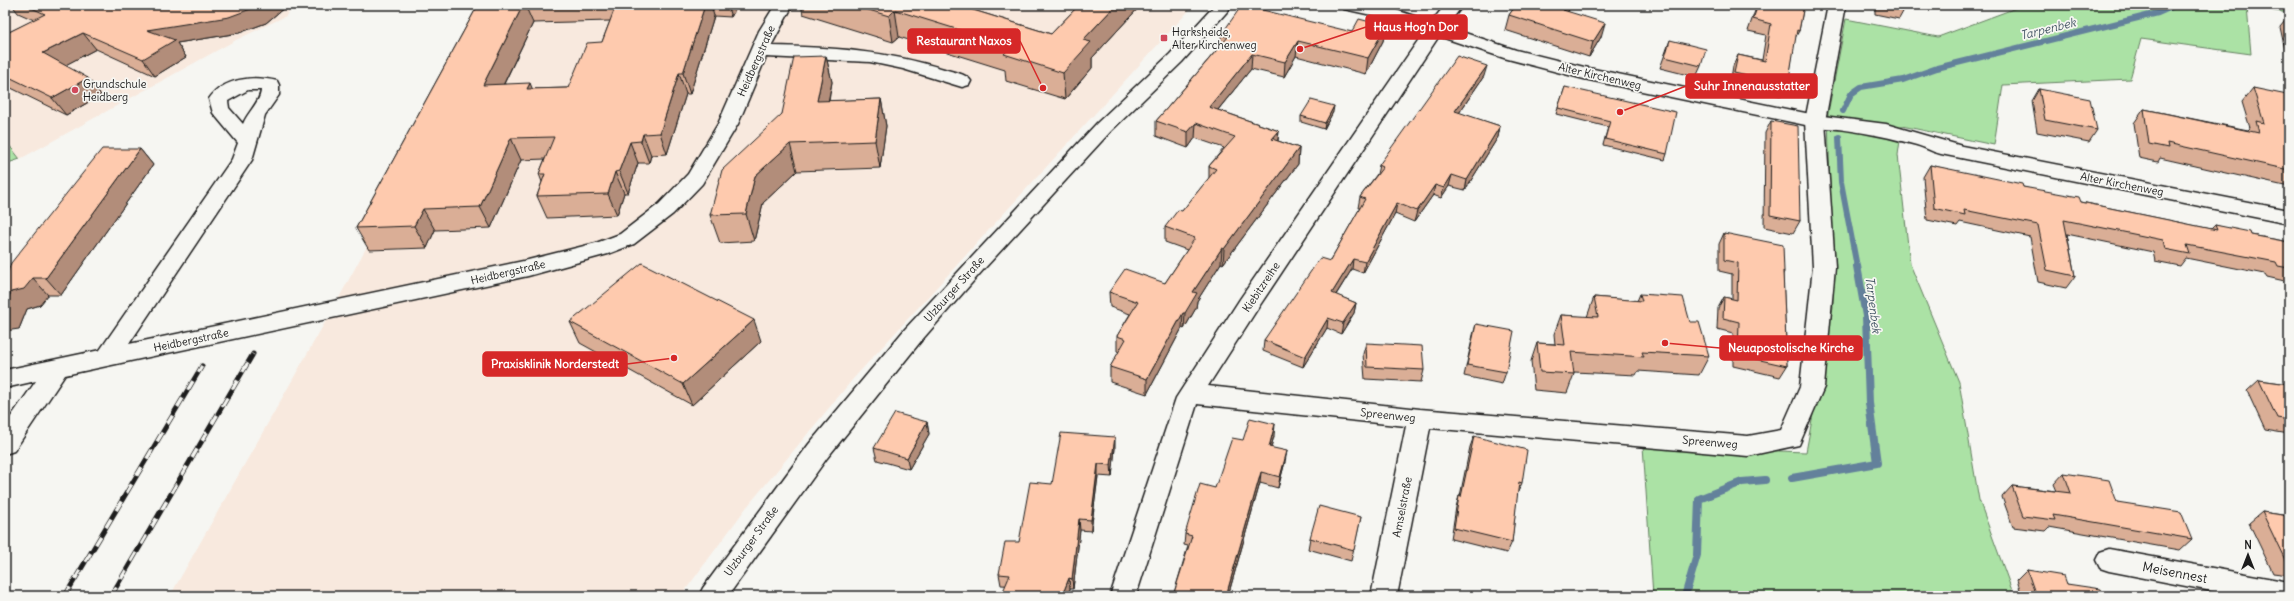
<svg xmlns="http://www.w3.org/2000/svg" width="2294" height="601" viewBox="0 0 2294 601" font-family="Delius,sans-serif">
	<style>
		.built { fill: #f8e9de }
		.green { fill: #abe2a5; stroke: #647f60 }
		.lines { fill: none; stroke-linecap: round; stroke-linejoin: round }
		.stream-far1 { stroke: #63819b; stroke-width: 6 }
		.stream { stroke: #63819b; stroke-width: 8 }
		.minor-casing { stroke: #1c1c1c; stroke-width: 3 }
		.secondary-casing { stroke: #1c1c1c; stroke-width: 3 }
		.minor { fill: #f6f6f2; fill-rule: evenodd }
		.secondary { fill: #f6f6f2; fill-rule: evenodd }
		.rail-casing { stroke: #1c1c1c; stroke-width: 5 }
		.rail { stroke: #f6f6f2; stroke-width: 3.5; stroke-dasharray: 10; stroke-linecap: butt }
		.wall { fill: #daae96; stroke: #1c1c1c; fill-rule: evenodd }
		.shaded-wall { fill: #b28d7a; stroke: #1c1c1c }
		.building { fill: #fecaae; stroke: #1c1c1c }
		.poi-dot { fill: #d1495b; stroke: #f6f6f2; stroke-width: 1.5 }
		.labels { text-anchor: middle; stroke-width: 3.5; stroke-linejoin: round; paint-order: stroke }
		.poi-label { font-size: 11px; fill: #1c1c1c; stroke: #f6f6f2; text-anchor: start }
		.street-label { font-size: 11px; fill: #1c1c1c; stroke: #f6f6f2 }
		.water-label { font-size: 12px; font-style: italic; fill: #465766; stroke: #f6f6f2 }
		.near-street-label { font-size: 13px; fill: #1c1c1c; stroke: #f6f6f2 }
		.leader { fill: none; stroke: #d62828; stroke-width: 1.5 }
		.callout-dot { fill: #d62828; stroke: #f6f6f2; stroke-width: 1.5 }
		.callout { fill: #d62828; stroke: #d62828; stroke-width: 1.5 }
		.callout-label { font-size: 12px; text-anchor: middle; font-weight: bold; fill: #fff }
	</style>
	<rect width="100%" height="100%" fill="#f6f6f2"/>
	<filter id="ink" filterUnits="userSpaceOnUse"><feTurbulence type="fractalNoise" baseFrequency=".025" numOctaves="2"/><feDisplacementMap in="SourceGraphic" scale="8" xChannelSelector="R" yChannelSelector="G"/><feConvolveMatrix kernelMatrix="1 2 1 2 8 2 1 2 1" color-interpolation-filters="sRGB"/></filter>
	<g filter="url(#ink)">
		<path class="built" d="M 5,5 L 293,5 L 286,16 L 236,40 L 20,159 L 5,140 Z
			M 498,5 L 1194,5 L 853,379 L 746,508 L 681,596 L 170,596 L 341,294 Z"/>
		<path class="green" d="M 2024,5 L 2289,5 L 2289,13 L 2247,7 L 2251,54 L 2141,39 L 2130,79 L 2003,85 L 1994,145 L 1902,126 L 1898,155 L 1910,264 L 1959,382 L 1979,500 L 2014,596 L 1653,596 L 1643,446 L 1806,452 L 1833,307 L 1828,113 L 1846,19 L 1938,37 Z
			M 5,140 L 20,159 L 5,164 Z"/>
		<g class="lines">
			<path class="stream-far1" d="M 1843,111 L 1851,94 L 1861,87 L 1903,80 L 1937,68 L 2158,13 L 2176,5
				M 1839,137 L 1841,182 L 1857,267"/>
			<path class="stream" d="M 1792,478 L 1877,463 L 1869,403 L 1866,316 L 1857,266
				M 1685,596 L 1697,555 L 1699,499 L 1742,482 L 1765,480"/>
			<g class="minor-casing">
				<path id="minor" d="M 775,5 L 793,5 L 771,46 C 830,47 887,51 944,69 C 952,72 966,73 971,81 L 969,85 L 962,87 L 903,69 L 870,62 L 766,57 L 738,124 L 702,184 L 673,214 L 634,244 L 608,254 L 528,276 L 65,375 L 14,451 L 5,454 L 5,425 L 36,381 L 5,388 L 5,370 L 100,350 L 232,159 L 238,143 L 213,113 L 209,99 C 223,78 254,75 277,81 L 279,85 L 279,95 L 265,115 L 252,160 L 129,344 L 528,260 L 596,243 L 620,234 L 659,204 L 688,174 L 718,124 L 759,31 ZM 248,90 L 261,90 C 261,101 247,113 243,124 L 229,108 L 228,101 Z
					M 1445,5 L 1463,5 L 1439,36 L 1256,311 L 1208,386 L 1420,409 L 1748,436 L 1781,430 L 1800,387 L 1813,267 L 1805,121 L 1828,5 L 1846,5 L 1825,121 L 1835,267 L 1824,387 L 1799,445 L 1748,456 L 1430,428 L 1397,596 L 1371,596 L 1406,426 L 1197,404 L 1136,596 L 1110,596 L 1176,398 L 1240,299 L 1426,29 Z
					M 2109,549 L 2289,582 L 2289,596 L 2237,596 L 2109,571 L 2100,568 L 2096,560 L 2100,552 Z"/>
			</g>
			<g class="secondary-casing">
				<path id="secondary" d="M 1215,5 L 1233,5 L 1182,62 L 1111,131 L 984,269 L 921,341 L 827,458 L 728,596 L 699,596 L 703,588 L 809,444 L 905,329 L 1097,123 L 1170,54 Z
					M 1341,5 L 1373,5 L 1396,10 L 1516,50 L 1584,67 L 1815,115 L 1886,124 L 1962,146 L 2289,210 L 2289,224 L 1941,154 C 1932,152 1923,146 1913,144 C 1881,135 1848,129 1815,127 L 1584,79 L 1504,58 L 1385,18 L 1344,9 Z"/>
			</g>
			<use href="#minor" class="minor"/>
			<use href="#secondary" class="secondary"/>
			<g class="rail-casing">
				<path id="rail" d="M 65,596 L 202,366
					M 111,596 L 253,354"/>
			</g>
			<use href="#rail" class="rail"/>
		</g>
		<path class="wall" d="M 12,5 L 290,5 L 291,6 L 285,7 L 266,23 L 239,33 L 177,43 L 186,57 L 155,76 L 96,49 L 65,65 L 101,95 L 66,115 L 5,85 L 5,34 L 34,20 L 18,13 Z
			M 478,5 L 738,5 L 731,17 L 714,16 L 690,94 L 686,94 L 667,154 L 651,155 L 649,163 L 638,163 L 628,193 L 624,193 L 617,215 L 547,218 L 537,196 L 542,182 L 539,174 L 545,159 L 521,160 L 491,228 L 435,230 L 427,248 L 369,250 L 356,228 ZM 610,21 L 602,42 L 568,88 L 533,89 L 504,84 L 533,23 Z
			M 801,5 L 957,5 L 1051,34 L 1079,5 L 1141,5 L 1092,58 L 1092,68 L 1065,99 L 1006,81 L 1005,70 L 899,37 L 893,42 L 803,14 Z
			M 1516,5 L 1572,5 L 1568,11 L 1601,37 L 1589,57 L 1505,30 L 1509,15 Z
			M 1757,5 L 1804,5 L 1799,31 L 1795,38 L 1788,85 L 1782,96 L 1730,84 L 1733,66 L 1738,55 L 1762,60 L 1766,35 L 1748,31 Z
			M 1875,5 L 1905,5 L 1905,8 L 1899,19 L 1875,14 Z
			M 2289,16 L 2289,51 L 2285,50 L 2280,27 Z
			M 1386,26 L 1383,41 L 1366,74 L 1296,56 L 1284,77 L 1251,69 L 1218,110 L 1279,131 L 1278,141 L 1299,148 L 1298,164 L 1223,264 L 1221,263 L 1197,301 L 1196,308 L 1184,329 L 1182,328 L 1147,394 L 1110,382 L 1110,367 L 1119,352 L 1117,351 L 1117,336 L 1130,314 L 1110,307 L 1109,292 L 1165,283 L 1187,250 L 1165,242 L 1165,227 L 1182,211 L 1209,178 L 1209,166 L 1224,148 L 1195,138 L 1188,148 L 1156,136 L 1156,121 L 1220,46 L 1221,35 L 1352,32 Z
			M 1670,40 L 1701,66 L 1696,77 L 1660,68 Z
			M 826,56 L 832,82 L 829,101 L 881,99 L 886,126 L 880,168 L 797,171 L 763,203 L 754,241 L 720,243 L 710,215 L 782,114 Z
			M 1484,76 L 1459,113 L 1500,126 L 1498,137 L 1465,190 L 1449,186 L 1441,198 L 1433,195 L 1414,222 L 1395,214 L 1363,273 L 1352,269 L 1336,295 L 1356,303 L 1354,313 L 1341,334 L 1327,328 L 1303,367 L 1263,351 L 1264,340 L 1330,261 L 1360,208 L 1358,208 L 1360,197 L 1377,174 L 1379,165 Z
			M 1565,87 L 1667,154 L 1665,160 L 1603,145 L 1608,127 L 1556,114 Z
			M 2253,88 L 2289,99 L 2289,187 L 2160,158 L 2158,162 L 2139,158 L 2134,123 L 2144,109 L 2248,130 L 2250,128 L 2242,102 Z
			M 2039,89 L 2097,130 L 2089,142 L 2037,132 L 2032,101 Z
			M 1333,112 L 1324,129 L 1301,122 L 1301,116 Z
			M 1771,121 L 1800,221 L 1793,233 L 1764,227 L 1765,133 Z
			M 140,149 L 153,165 L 61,295 L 48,295 L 40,305 L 27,309 L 19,329 L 5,279 Z
			M 1930,165 L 2023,187 L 2081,202 L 2211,229 L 2215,225 L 2251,235 L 2289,242 L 2289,282 L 2267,277 L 2265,274 L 2186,258 L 2180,266 L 2155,261 L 2153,252 L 2067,234 L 2075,276 L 2066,288 L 2038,282 L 2030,237 L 1960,222 L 1957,226 L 1927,220 L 1923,177 Z
			M 1724,233 L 1784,272 L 1783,275 L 1787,366 L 1780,377 L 1733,366 L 1733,333 L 1717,329 L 1718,308 L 1724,297 L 1732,299 L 1732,274 L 1719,271 L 1719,244 Z
			M 1640,294 L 1690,322 L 1709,356 L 1699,375 L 1638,371 L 1636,375 L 1574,372 L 1574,374 L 1567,393 L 1534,390 L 1531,361 L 1537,343 L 1555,344 L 1554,334 L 1561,315 L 1587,317 L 1594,297 L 1637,301 Z
			M 570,322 L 761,341 L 692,405 L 580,343 Z
			M 1476,324 L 1506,372 L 1502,384 L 1464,376 L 1473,335 Z
			M 1366,343 L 1424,370 L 1421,382 L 1365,379 L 1363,354 Z
			M 2259,380 L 2289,384 L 2289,434 L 2265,430 L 2247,391 Z
			M 927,422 L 929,434 L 909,469 L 877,460 L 874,448 Z
			M 1274,436 L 1271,447 L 1285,462 L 1278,488 L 1260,483 L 1228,596 L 1173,596 L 1188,546 L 1184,545 L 1185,534 L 1215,488 L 1243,440 Z
			M 1474,436 L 1522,483 L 1517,494 L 1512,542 L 1507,553 L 1451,539 L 1456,507 L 1459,496 L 1460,496 L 1470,447 Z
			M 1115,448 L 1112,477 L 1098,476 L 1091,531 L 1080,530 L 1073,589 L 1001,585 L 999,574 L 1019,542 L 1052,484 Z
			M 2064,473 L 2117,502 L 2192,539 L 2180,550 L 2049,527 L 2045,531 L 2013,527 L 2002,497 L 2012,486 L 2057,491 L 2054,484 Z
			M 2262,512 L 2289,516 L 2289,575 L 2273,573 L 2249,523 Z
			M 1361,517 L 1351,561 L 1308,549 L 1310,538 Z
			M 2027,570 L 2067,584 L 2103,596 L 2022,596 L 2017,580 Z"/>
		<path class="shaded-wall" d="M 258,5 L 284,5 L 285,7 L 266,23 L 239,33 L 177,43 L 186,57 L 155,76 L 143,59 L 147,30 Z
			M 523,5 L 525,5 L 533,23 L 493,106 L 483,85 Z
			M 705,5 L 711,5 L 714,16 L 690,94 L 683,73 Z
			M 727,5 L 738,5 L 731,17 Z
			M 1116,5 L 1141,5 L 1092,58 L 1092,68 L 1065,99 L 1063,73 L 1083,40 Z
			M 1566,5 L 1572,5 L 1559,25 L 1563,10 Z
			M 895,10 L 899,37 L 893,42 L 889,16 Z
			M 1605,23 L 1601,37 L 1589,57 L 1593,42 Z
			M 1386,26 L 1383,41 L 1366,74 L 1368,58 Z
			M 83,33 L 96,49 L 56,70 L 43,53 Z
			M 1298,41 L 1296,56 L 1284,77 L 1285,62 Z
			M 1252,54 L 1251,69 L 1208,122 L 1209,107 Z
			M 826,56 L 832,82 L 823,128 L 817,101 Z
			M 1487,66 L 1484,76 L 1453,122 L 1455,111 Z
			M 679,73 L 686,94 L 667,154 L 660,133 Z
			M 88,78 L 101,95 L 66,115 L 52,98 Z
			M 530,83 L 539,105 L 527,89 Z
			M 881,99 L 886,126 L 880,168 L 875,141 Z
			M 1334,106 L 1333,112 L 1324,129 L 1325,123 Z
			M 1196,123 L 1195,138 L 1188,148 L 1188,132 Z
			M 1500,126 L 1498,137 L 1465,190 L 1467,180 Z
			M 1279,131 L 1277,146 L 1272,139 Z
			M 643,134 L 651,155 L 649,163 L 641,141 Z
			M 511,138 L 521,160 L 491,228 L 480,207 Z
			M 630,142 L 638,163 L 628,193 L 619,171 Z
			M 790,144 L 797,171 L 763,203 L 754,241 L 746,214 L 755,176 Z
			M 1299,148 L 1298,164 L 1223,264 L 1224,249 Z
			M 140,149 L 153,165 L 61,295 L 46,278 Z
			M 615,172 L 624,193 L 617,215 L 608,194 Z
			M 1452,175 L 1449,186 L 1441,198 L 1444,188 Z
			M 1435,185 L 1433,195 L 1414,222 L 1417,211 Z
			M 1397,203 L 1395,214 L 1363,273 L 1365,262 Z
			M 423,209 L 435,230 L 427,248 L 414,226 Z
			M 1222,248 L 1221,263 L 1197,301 L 1196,308 L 1184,329 L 1185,313 L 1193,292 Z
			M 1353,259 L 1352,269 L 1330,304 L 1332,293 Z
			M 33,278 L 48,295 L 40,305 L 27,309 L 19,329 L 5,331 L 5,305 L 11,292 Z
			M 1356,303 L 1354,313 L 1341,334 L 1343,323 Z
			M 1183,313 L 1182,328 L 1147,394 L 1147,379 Z
			M 1328,318 L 1327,328 L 1303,367 L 1305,357 Z
			M 754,320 L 761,341 L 692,405 L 683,384 Z
			M 927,422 L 929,434 L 909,469 L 907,458 Z
			M 1275,424 L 1274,436 L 1268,458 L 1269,447 Z
			M 1115,437 L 1115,448 L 1112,477 L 1111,465 Z
			M 1287,451 L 1285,462 L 1278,488 L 1280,477 Z
			M 1098,464 L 1098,476 L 1091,531 L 1091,520 Z
			M 1261,472 L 1260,483 L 1228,596 L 1226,596 Z
			M 1079,519 L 1080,530 L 1073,589 L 1072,579 Z
			M 1069,578 L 1070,589 L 1067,596 L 1062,596 Z"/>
		<path class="building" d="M 25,5 L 258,5 L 256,7 L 229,17 L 147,30 L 175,40 L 143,59 L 83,33 L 43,53 L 88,78 L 52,98 L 5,75 L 5,34 L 45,14 Z
			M 478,5 L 523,5 L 483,85 L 530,83 L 527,89 L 568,88 L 587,43 L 602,42 L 616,5 L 705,5 L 683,73 L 679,73 L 660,133 L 643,134 L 641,141 L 630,142 L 619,171 L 615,172 L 608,194 L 537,196 L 545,174 L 539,174 L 554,137 L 511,138 L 480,207 L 423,209 L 414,226 L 356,228 Z
			M 852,5 L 957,5 L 1051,34 L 1079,5 L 1116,5 L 1083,40 L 1091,42 L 1063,73 L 1004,54 L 1011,46 L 895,10 L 889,16 Z
			M 1242,5 L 1352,32 L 1359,19 L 1386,26 L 1368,58 L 1298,41 L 1285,62 L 1252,54 L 1209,107 L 1279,131 L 1272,139 L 1299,148 L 1224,249 L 1222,248 L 1193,292 L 1197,293 L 1185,313 L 1183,313 L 1147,379 L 1110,367 L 1126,339 L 1117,336 L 1138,302 L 1109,292 L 1125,269 L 1165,283 L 1195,238 L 1165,227 L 1178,210 L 1182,211 L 1216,169 L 1209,166 L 1235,137 L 1196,123 L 1188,132 L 1156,121 L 1228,37 L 1221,35 Z
			M 1516,5 L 1566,5 L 1563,10 L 1605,23 L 1593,42 L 1509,15 Z
			M 1758,5 L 1804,5 L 1799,31 L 1797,30 L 1788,85 L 1734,73 L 1738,55 L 1765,61 L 1771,24 L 1753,19 Z
			M 1893,5 L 1905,5 L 1905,8 Z
			M 1670,40 L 1706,49 L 1701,66 L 1665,57 Z
			M 826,56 L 817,101 L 881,99 L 875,141 L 790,144 L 755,176 L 746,214 L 710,215 L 722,170 L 782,114 L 794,57 Z
			M 1457,56 L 1487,66 L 1455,111 L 1500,126 L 1467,180 L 1452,175 L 1444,188 L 1435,185 L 1417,211 L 1397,203 L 1365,262 L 1353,259 L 1332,293 L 1356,303 L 1343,323 L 1328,318 L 1305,357 L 1264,340 L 1320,258 L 1330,261 L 1365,199 L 1360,197 L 1383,167 L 1379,165 Z
			M 1565,87 L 1676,112 L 1667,154 L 1605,139 L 1610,121 L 1558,108 Z
			M 2253,88 L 2287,95 L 2289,99 L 2289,170 L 2167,143 L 2168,148 L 2149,144 L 2144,109 L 2259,133 L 2256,121 L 2264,123 Z
			M 2039,89 L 2090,99 L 2097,130 L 2045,120 Z
			M 1311,100 L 1334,106 L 1325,123 L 1301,116 Z
			M 1771,121 L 1798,126 L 1800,221 L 1770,215 Z
			M 102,149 L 140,149 L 46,278 L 33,278 L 24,289 L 11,292 L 5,305 L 5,279 L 11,263 Z
			M 1930,165 L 2022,184 L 2023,187 L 2079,197 L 2081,202 L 2217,230 L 2215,225 L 2250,232 L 2251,235 L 2289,242 L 2289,268 L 2278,266 L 2276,262 L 2187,245 L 2190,254 L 2165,249 L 2163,240 L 2064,220 L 2075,276 L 2047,270 L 2038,225 L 1964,210 L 1965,215 L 1934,208 Z
			M 1724,233 L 1783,245 L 1784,272 L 1783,271 L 1787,366 L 1738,355 L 1739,322 L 1723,318 L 1724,297 L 1737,300 L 1738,263 L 1724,260 Z
			M 642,263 L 754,320 L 683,384 L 570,322 Z
			M 1640,294 L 1683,297 L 1690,322 L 1699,322 L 1709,356 L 1642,352 L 1644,357 L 1571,352 L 1574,374 L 1540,372 L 1537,343 L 1565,345 L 1561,315 L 1598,317 L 1594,297 L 1642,301 Z
			M 1476,324 L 1514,331 L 1506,372 L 1467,365 Z
			M 1366,343 L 1422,346 L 1424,370 L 1367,367 Z
			M 2259,380 L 2289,384 L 2289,420 L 2277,418 Z
			M 895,413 L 927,422 L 907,458 L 874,448 Z
			M 1250,418 L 1275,424 L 1269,447 L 1287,451 L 1280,477 L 1261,472 L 1226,596 L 1173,596 L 1192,536 L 1185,534 L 1200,484 L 1215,488 L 1232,438 L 1243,440 Z
			M 1061,433 L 1115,437 L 1111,465 L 1098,464 L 1091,520 L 1079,519 L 1072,579 L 1069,578 L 1062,596 L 1001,596 L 1010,575 L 999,574 L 1005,542 L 1019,542 L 1030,482 L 1052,484 Z
			M 1474,436 L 1527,450 L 1522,483 L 1519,482 L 1512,542 L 1454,528 L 1459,496 L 1461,497 Z
			M 2064,473 L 2109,480 L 2117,502 L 2181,512 L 2192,539 L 2053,515 L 2055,520 L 2023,516 L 2012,486 L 2071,493 Z
			M 1319,506 L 1361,517 L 1354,550 L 1310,538 Z
			M 2262,512 L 2289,516 L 2289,563 L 2286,562 Z
			M 2027,570 L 2064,576 L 2067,584 L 2101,589 L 2103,596 L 2036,596 Z
			M 1290,593 L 1301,596 L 1289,596 Z"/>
	</g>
	<g class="poi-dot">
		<rect x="1160" y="34" width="8" height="8" rx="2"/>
		<circle cx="75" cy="90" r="4"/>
	</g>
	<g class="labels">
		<g class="poi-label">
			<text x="1172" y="36">Harksheide,<tspan x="1172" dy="13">Alter Kirchenweg</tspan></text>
			<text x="83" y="88">Grundschule<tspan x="83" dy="13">Heidberg</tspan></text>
		</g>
		<g class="street-label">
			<text transform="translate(756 61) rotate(-66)" y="4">Heidbergstraße</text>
			<text transform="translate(1600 76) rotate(13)" y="4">Alter Kirchenweg</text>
			<text transform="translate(2122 184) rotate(11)" y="4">Alter Kirchenweg</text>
			<text transform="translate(508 272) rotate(-13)" y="4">Heidbergstraße</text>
			<text transform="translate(1261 287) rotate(-56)" y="4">Kiebitzreihe</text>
			<text transform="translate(954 289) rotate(-48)" y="4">Ulzburger Straße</text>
			<text transform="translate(191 340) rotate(-12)" y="4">Heidbergstraße</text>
			<text transform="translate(1388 415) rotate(6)" y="4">Spreenweg</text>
			<text transform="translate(1710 442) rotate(5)" y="4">Spreenweg</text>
			<text transform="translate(1402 507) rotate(-79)" y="4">Amselstraße</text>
			<text transform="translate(751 541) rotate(-54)" y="4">Ulzburger Straße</text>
		</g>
		<g class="water-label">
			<text transform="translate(2048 29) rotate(-14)" y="4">Tarpenbek</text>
			<text transform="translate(1873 305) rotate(83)" y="4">Tarpenbek</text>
		</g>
		<g class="near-street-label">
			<text transform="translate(2175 572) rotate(11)" y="5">Meisennest</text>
		</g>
	</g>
	<path class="leader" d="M1300 49L1366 27M1043 88L1020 41M1620 112L1686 86M1665 343L1720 348M674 358L627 364"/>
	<g class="callout-dot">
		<circle cx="1300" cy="49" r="4"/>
		<circle cx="1043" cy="88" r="4"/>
		<circle cx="1620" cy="112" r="4"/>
		<circle cx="1665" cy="343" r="4"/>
		<circle cx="674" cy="358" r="4"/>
	</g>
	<g class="callout">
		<rect x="1366" y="15" width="101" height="24" rx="4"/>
		<rect x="908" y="29" width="112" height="24" rx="4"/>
		<rect x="1686" y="74" width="131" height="24" rx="4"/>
		<rect x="1720" y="336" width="142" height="24" rx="4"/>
		<rect x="483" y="352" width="144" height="24" rx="4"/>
	</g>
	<g class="callout-label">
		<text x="1416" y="31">Haus Hog'n Dor</text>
		<text x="964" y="45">Restaurant Naxos</text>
		<text x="1752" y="90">Suhr Innenausstatter</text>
		<text x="1791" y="352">Neuapostolische Kirche</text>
		<text x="555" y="368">Praxisklinik Norderstedt</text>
	</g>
	<rect width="2294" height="601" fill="none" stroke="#f6f6f2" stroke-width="20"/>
	<rect x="10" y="10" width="2274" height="581" fill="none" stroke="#1c1c1c" stroke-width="1.5" filter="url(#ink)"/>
	<g transform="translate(2248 555)" stroke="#f6f6f2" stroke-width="3" paint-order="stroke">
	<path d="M0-3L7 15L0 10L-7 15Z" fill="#1c1c1c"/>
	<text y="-6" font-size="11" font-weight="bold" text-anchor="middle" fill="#1c1c1c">N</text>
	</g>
</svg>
